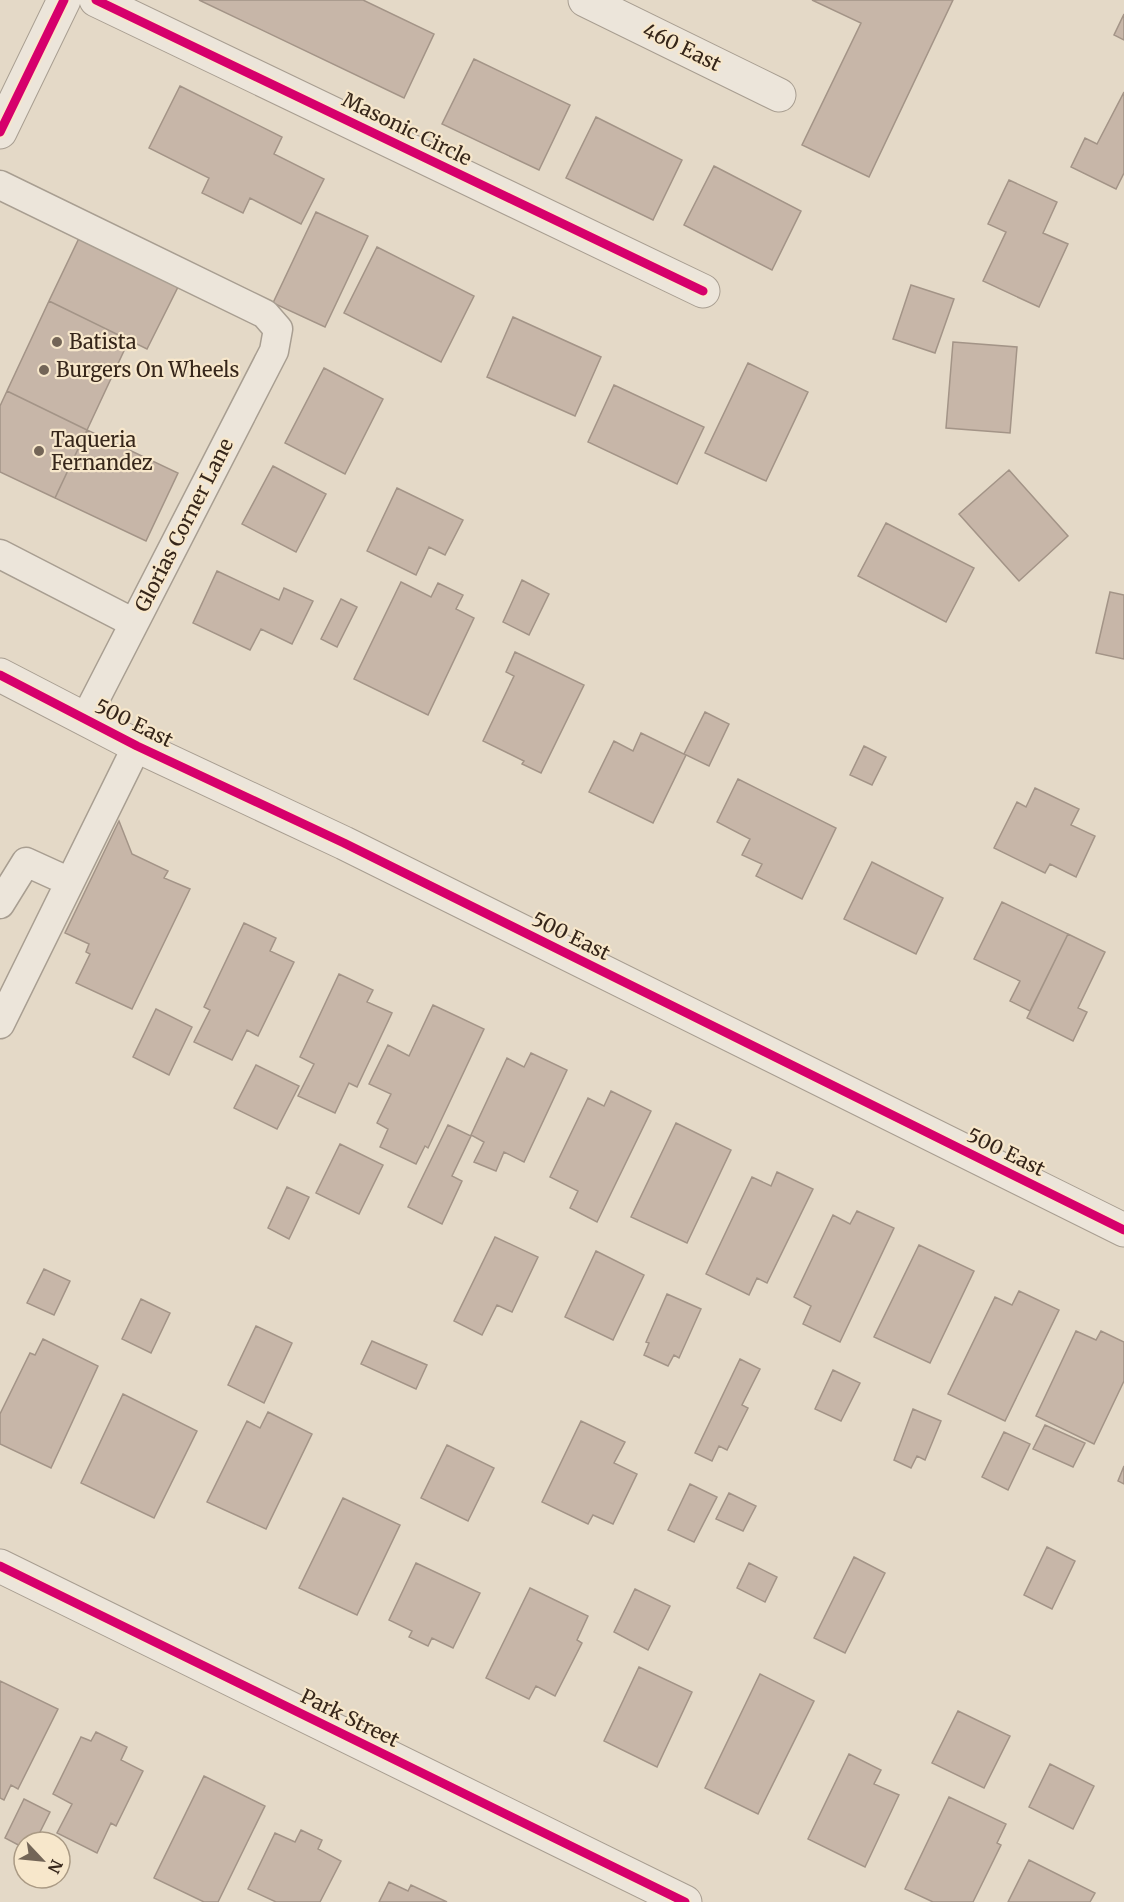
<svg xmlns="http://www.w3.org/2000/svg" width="1124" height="1902" viewBox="0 0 1124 1902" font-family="Merriweather,serif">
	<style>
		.building { fill: #c7b6a8; stroke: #a39487; stroke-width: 1.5 }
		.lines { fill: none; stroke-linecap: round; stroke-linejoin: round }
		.service-casing { stroke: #a89e91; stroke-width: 31 }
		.minor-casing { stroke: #a89e91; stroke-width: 35 }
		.tertiary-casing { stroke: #a89e91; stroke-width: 35 }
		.service { stroke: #ece5da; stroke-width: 28 }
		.minor { stroke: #ece5da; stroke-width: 33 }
		.tertiary { stroke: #ece5da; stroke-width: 33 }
		.cycleway-casing { stroke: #f7e7cb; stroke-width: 13 }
		.cycleway { stroke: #d6006c; stroke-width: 9 }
		.poi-dot { fill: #736557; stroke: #f7e7cb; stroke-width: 2 }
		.labels { text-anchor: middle; stroke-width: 4.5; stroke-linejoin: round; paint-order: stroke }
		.street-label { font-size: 20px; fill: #36261a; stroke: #f7e7cb }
		.poi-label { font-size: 20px; fill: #36261a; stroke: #f7e7cb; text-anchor: start }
	</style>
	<rect width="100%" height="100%" fill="#e4d9c7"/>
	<path class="building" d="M 199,0 L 363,0 L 434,34 L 404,98 Z
		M 812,0 L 953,0 L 869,177 L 802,145 L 861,23 Z
		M 1124,14 L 1124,40 L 1114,35 Z
		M 474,59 L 570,105 L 539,170 L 442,124 Z
		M 180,86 L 282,137 L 274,154 L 324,179 L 301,224 L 250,198 L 243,213 L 202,193 L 209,178 L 149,148 Z
		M 1124,92 L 1124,173 L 1116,189 L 1071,167 L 1085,138 L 1097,144 Z
		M 596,117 L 682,160 L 653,220 L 566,178 Z
		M 714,166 L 801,211 L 772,270 L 684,225 Z
		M 1009,180 L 1057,202 L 1043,233 L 1068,244 L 1039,307 L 983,281 L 1006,232 L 988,224 Z
		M 316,212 L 368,236 L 325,327 L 273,303 Z
		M 81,234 L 180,283 L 147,349 L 49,301 Z
		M 377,247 L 474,296 L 441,362 L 344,313 Z
		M 911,285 L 954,299 L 935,353 L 893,339 Z
		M 49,301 L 129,340 L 87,430 L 7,391 Z
		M 513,317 L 601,357 L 575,416 L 487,377 Z
		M 953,342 L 1017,347 L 1010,433 L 946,428 Z
		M 748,363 L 808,392 L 766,481 L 705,453 Z
		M 324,368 L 383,399 L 345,474 L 285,443 Z
		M 614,385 L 704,427 L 677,484 L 588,442 Z
		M 7,391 L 87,430 L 55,498 L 0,472 L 0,406 Z
		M 87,430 L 178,473 L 146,541 L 55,498 Z
		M 273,466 L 326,494 L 296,552 L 242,524 Z
		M 1009,470 L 1068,536 L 1019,581 L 959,514 Z
		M 397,488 L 463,520 L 445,555 L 429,547 L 416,575 L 367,551 Z
		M 886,523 L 974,568 L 946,622 L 858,576 Z
		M 217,571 L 279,600 L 284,588 L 313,601 L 292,644 L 261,629 L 250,650 L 193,623 Z
		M 522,580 L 549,594 L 529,635 L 503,622 Z
		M 401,582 L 431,597 L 438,583 L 463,595 L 456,609 L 474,618 L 428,715 L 354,679 Z
		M 1110,592 L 1124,595 L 1124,659 L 1096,653 Z
		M 341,599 L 357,607 L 337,647 L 321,639 Z
		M 515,652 L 584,685 L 541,773 L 522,764 L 524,761 L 483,741 L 514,676 L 506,672 Z
		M 705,712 L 729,724 L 709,766 L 684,754 Z
		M 641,733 L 686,755 L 653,823 L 589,792 L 614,741 L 633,751 Z
		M 864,746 L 886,757 L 872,785 L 850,775 Z
		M 738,779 L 836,828 L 802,899 L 756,876 L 762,864 L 742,855 L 750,839 L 717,822 Z
		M 1035,788 L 1079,809 L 1071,825 L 1095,836 L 1076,877 L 1050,864 L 1045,873 L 994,848 L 1017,802 L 1026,807 Z
		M 119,821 L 132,854 L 168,871 L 164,878 L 190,889 L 132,1009 L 76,983 L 90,954 L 86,952 L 89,944 L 65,933 Z
		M 872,862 L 943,898 L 916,954 L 844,919 Z
		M 1002,902 L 1068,934 L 1030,1011 L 1010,1001 L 1020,981 L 974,959 Z
		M 244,923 L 276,938 L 270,951 L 294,962 L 258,1036 L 247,1030 L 232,1060 L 194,1042 L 210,1010 L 204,1007 Z
		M 1068,934 L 1105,952 L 1078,1008 L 1087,1012 L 1073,1041 L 1027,1018 Z
		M 339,974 L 373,990 L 367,1002 L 392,1013 L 357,1087 L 349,1083 L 335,1113 L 298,1096 L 314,1064 L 300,1057 Z
		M 433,1005 L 484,1029 L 428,1148 L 425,1146 L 416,1164 L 380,1147 L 388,1129 L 377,1123 L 391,1094 L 369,1084 L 388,1045 L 409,1056 Z
		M 156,1009 L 192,1027 L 169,1075 L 133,1057 Z
		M 531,1053 L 567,1070 L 524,1162 L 504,1152 L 496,1171 L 474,1162 L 484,1142 L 471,1135 L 507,1058 L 524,1067 Z
		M 256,1065 L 299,1086 L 277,1129 L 234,1108 Z
		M 611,1091 L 651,1111 L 597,1222 L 570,1208 L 578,1191 L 550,1177 L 588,1098 L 604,1106 Z
		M 676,1123 L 731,1150 L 687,1243 L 631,1217 Z
		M 448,1125 L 471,1136 L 452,1176 L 462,1181 L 442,1224 L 408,1207 Z
		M 340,1144 L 383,1165 L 359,1214 L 316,1193 Z
		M 777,1172 L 813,1189 L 767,1283 L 757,1278 L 749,1295 L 706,1274 L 752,1177 L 771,1186 Z
		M 287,1187 L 309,1197 L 289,1239 L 268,1228 Z
		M 857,1211 L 894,1228 L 840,1342 L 803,1324 L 811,1306 L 794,1297 L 833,1215 L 850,1224 Z
		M 495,1237 L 538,1257 L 512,1312 L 497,1305 L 482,1335 L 454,1321 Z
		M 919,1245 L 974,1271 L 930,1363 L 874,1337 Z
		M 596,1251 L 644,1275 L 613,1340 L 565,1317 Z
		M 44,1269 L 70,1281 L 54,1315 L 27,1303 Z
		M 1019,1291 L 1059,1310 L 1005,1421 L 948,1394 L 995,1297 L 1012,1305 Z
		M 667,1294 L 701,1309 L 679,1358 L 674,1355 L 668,1366 L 644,1355 L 649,1343 L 646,1342 Z
		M 141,1299 L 170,1313 L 151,1353 L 122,1339 Z
		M 256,1326 L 292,1343 L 264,1403 L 228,1385 Z
		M 1076,1331 L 1096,1340 L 1101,1331 L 1124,1342 L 1124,1381 L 1094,1444 L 1036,1416 Z
		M 43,1339 L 98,1366 L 51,1468 L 0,1444 L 0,1414 L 30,1353 L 35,1355 Z
		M 372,1341 L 427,1365 L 416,1389 L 361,1364 Z
		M 740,1359 L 760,1369 L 742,1405 L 748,1408 L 727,1450 L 719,1446 L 712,1461 L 695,1453 Z
		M 833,1370 L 860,1383 L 841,1421 L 815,1409 Z
		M 123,1394 L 197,1431 L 154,1518 L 81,1483 Z
		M 913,1409 L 941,1421 L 925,1460 L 917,1456 L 911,1468 L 894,1460 Z
		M 268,1412 L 312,1434 L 266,1529 L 207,1502 L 247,1421 L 260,1428 Z
		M 581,1421 L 625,1442 L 614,1463 L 637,1474 L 613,1524 L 593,1515 L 588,1524 L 542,1502 Z
		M 1045,1425 L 1085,1443 L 1073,1467 L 1033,1449 Z
		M 1004,1432 L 1030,1444 L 1008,1490 L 982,1477 Z
		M 447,1445 L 494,1468 L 468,1521 L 421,1498 Z
		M 1124,1466 L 1124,1484 L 1118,1481 Z
		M 690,1484 L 717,1497 L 694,1542 L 668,1530 Z
		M 729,1493 L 756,1506 L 743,1531 L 716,1519 Z
		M 343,1498 L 400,1525 L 357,1615 L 299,1588 Z
		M 1047,1547 L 1075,1561 L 1052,1609 L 1024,1595 Z
		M 854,1557 L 885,1573 L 845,1653 L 814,1638 Z
		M 416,1563 L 480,1593 L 453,1648 L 432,1638 L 428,1646 L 409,1637 L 412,1631 L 389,1620 Z
		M 749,1563 L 777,1577 L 765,1602 L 737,1588 Z
		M 530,1588 L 588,1616 L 577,1640 L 582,1643 L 555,1696 L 536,1686 L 529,1699 L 486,1678 Z
		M 635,1589 L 670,1606 L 648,1650 L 614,1632 Z
		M 639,1667 L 692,1692 L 657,1767 L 604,1741 Z
		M 760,1674 L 814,1701 L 758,1814 L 705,1788 Z
		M 0,1681 L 58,1709 L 18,1789 L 11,1785 L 4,1800 L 0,1798 Z
		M 958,1711 L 1010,1736 L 984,1788 L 932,1763 Z
		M 96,1732 L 127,1747 L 121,1760 L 143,1771 L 116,1826 L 111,1823 L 97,1853 L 57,1833 L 72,1804 L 53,1794 L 81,1737 L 91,1741 Z
		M 849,1754 L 881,1770 L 874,1784 L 899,1795 L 865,1867 L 808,1839 Z
		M 1050,1764 L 1094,1786 L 1073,1829 L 1029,1807 Z
		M 204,1776 L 265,1806 L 218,1902 L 204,1902 L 154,1878 Z
		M 949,1797 L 1006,1824 L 997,1843 L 1001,1845 L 973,1902 L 933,1902 L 905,1889 Z
		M 24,1799 L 50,1812 L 35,1842 L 24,1842 L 24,1848 L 5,1838 Z
		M 301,1830 L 322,1840 L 318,1849 L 341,1861 L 320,1902 L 276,1902 L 248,1889 L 275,1833 L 295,1842 Z
		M 1029,1860 L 1095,1893 L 1090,1902 L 1008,1902 Z
		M 389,1882 L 408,1891 L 411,1885 L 447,1902 L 379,1902 Z"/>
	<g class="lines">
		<g class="service-casing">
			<path id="service" d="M 0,185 L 265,314 L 278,329 L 274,351 L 85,719
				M 0,554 L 134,623
				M 0,904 L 26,862 L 70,882
				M 0,1024 L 137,746"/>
		</g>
		<g class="minor-casing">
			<path id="minor" d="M 96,0 L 703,291
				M 585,0 L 779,95
				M 0,1566 L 685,1902"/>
		</g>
		<g class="tertiary-casing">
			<path id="tertiary" d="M 0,132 L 64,0
				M 0,675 L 137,746 L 344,843 L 1124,1230"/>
		</g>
		<use href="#service" class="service"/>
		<use href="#minor" class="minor"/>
		<use href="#tertiary" class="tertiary"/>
		<g class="cycleway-casing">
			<path id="cycleway" d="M 96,0 L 703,291
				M 0,132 L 64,0
				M 0,675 L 137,746 L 344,843 L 1124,1230
				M 0,1566 L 685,1902"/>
		</g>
		<use href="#cycleway" class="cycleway"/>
	</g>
	<g class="poi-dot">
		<circle cx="57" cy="342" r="6"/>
		<circle cx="44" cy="370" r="6"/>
		<circle cx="39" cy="451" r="6"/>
	</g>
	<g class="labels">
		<g class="street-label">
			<text transform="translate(682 47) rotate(26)" y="7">460 East</text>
			<text transform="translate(407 129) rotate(26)" y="7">Masonic Circle</text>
			<text transform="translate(184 525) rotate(-63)" y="7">Glorias Corner Lane</text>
			<text transform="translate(134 723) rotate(26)" y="7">500 East</text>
			<text transform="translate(571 936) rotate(26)" y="7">500 East</text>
			<text transform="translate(1006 1152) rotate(26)" y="7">500 East</text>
			<text transform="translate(350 1718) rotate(26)" y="7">Park Street</text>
		</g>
		<g class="poi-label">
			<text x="69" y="349">Batista</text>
			<text x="56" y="377">Burgers On Wheels</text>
			<text x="51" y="447">Taqueria<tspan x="51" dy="23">Fernandez</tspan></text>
		</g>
	</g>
	<g transform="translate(42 1860) rotate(116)"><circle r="28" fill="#f7e7cb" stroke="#aa9a84" stroke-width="1.5"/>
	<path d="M0-4.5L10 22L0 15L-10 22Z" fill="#736557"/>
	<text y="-9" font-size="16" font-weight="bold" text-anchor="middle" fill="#36261a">N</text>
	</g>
</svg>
